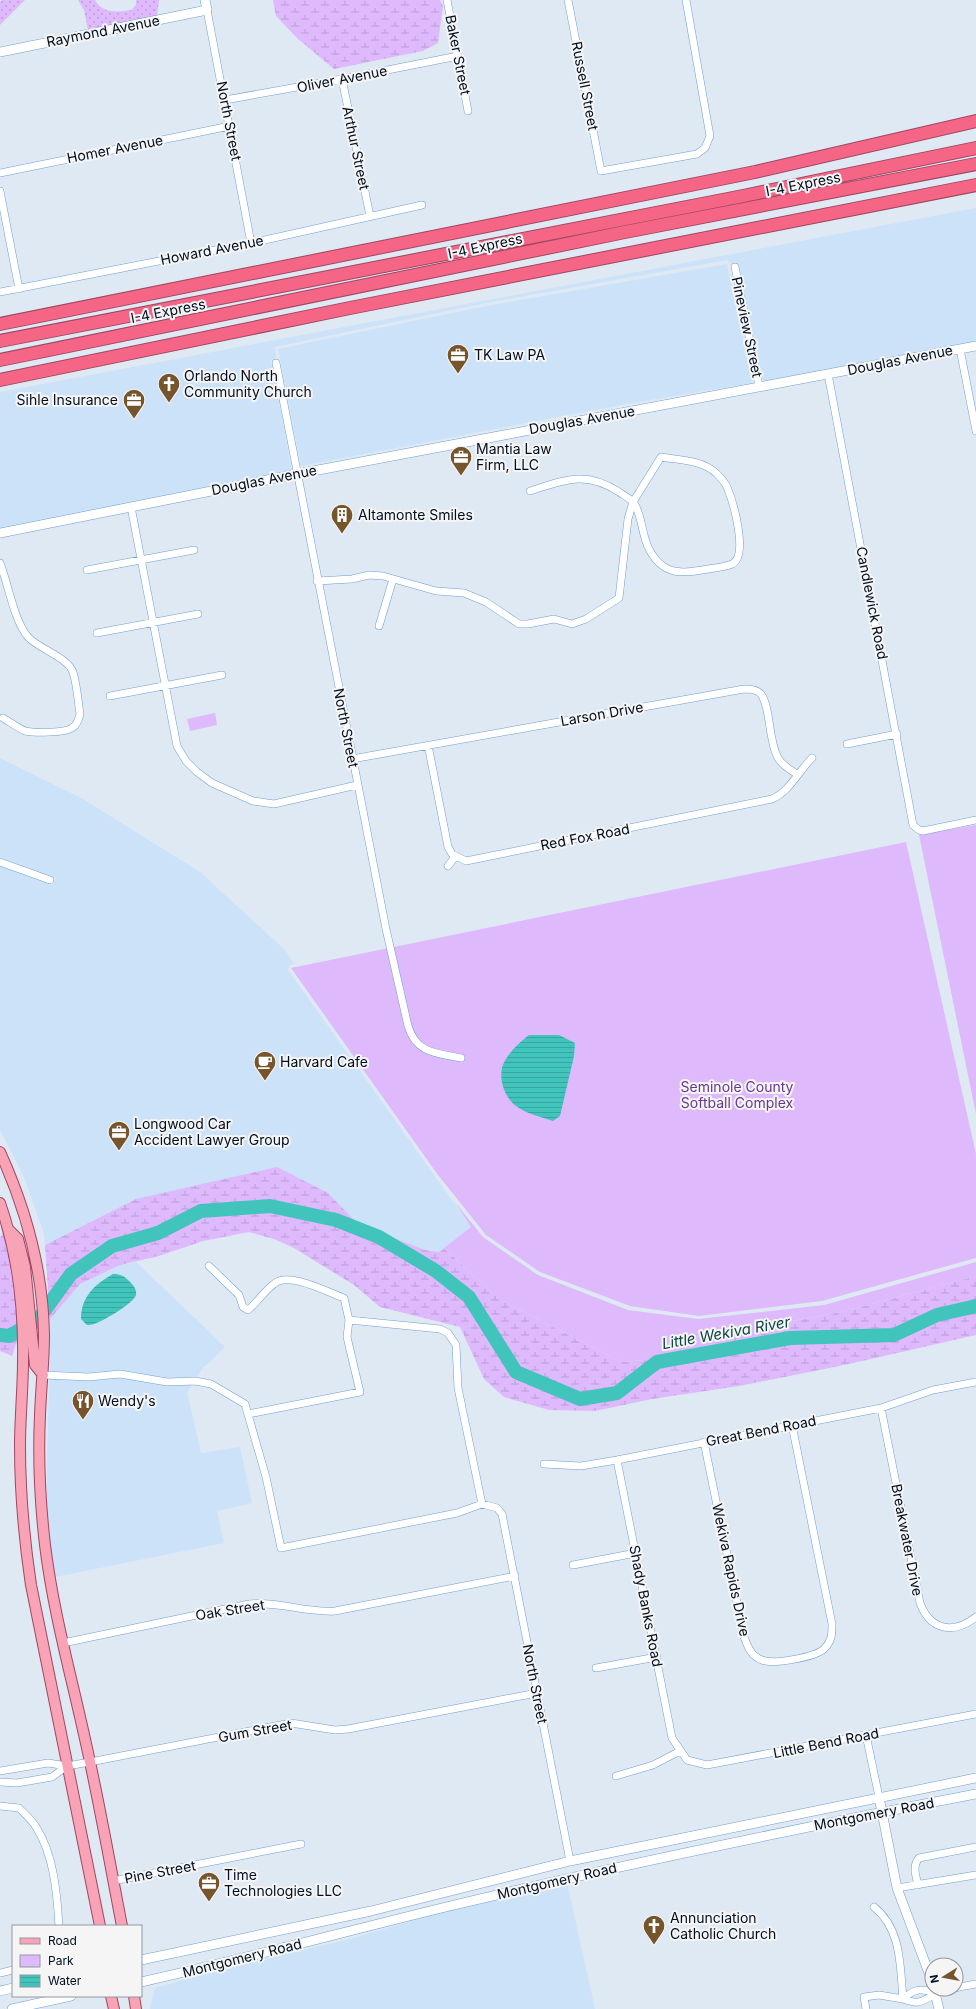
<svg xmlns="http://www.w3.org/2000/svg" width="976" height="2009" viewBox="0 0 976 2009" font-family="Inter,sans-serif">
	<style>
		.built { fill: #cbe2f8 }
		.grass { fill: url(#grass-dots) }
		.wetland { fill: url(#wetland-marsh) }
		.park { fill: #deb9fc }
		.water { fill: url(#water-rules) }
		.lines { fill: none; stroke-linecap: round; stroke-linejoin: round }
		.river { stroke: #41c4bb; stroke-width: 14 }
		.street-casing { stroke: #6e9fcf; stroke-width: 8 }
		.secondary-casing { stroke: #6e9fcf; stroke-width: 10 }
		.primary-casing { stroke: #9f4762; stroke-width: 12 }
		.highway-casing { stroke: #9f4762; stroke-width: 14 }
		.street { stroke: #fff; stroke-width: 7 }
		.secondary { stroke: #fff; stroke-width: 9 }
		.primary { stroke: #f9a3b6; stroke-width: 10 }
		.highway { stroke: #f56686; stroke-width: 12 }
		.labels { text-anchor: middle; stroke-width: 4; stroke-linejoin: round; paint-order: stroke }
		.street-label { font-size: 14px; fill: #000e20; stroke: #f5f5f5 }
		.poi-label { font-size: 14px; fill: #000e20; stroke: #f5f5f5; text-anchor: start }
		.park-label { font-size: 14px; fill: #69368d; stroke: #f5f5f5 }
		.water-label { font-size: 15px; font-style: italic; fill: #0c4643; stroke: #f5f5f5 }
	</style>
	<defs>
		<pattern id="grass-dots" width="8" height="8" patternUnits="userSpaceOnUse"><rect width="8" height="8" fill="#deb9fc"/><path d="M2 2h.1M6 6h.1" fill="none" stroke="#bd9ed8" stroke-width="1.8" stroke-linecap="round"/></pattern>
		<pattern id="wetland-marsh" width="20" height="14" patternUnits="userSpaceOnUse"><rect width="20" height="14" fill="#deb9fc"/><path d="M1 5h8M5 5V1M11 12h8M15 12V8" fill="none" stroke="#bd9ed8"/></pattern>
		<pattern id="water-rules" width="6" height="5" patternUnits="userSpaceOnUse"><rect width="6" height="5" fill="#41c4bb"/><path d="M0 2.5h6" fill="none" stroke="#37a7a0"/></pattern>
	</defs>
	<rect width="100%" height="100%" fill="#dfe9f4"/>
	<path class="built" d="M 976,208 L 976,341 L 763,382 L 738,263 L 732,264 L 727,260 L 485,303 L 275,347 L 276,359 L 271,360 L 292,471 L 0,529 L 0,392 Z
		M 727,264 L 752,383 L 621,405 L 301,466 L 278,349 L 486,306 Z
		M 0,758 L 83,799 L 200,872 L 285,950 L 294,964 L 289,965 L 288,970 L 471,1227 L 439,1252 L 425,1250 L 358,1224 L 328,1193 L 137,1199 L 45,1245 L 44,1234 L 24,1177 L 0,1130 L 0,866 L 52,885 L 56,878 L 0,857 Z
		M 136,1262 L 225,1347 L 202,1369 L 197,1377 L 167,1378 L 120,1370 L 89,1373 L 50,1371 L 50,1319 L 80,1284 L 120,1265 Z
		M 120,1378 L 167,1386 L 192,1385 L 187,1392 L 201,1453 L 240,1447 L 252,1503 L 217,1511 L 224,1543 L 55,1577 L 46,1516 L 49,1379 L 89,1381 Z
		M 567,1883 L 595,2009 L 150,2009 L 155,1988 L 234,1966 L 350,1939 L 449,1910 Z"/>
	<path class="grass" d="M 2,0 L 25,0 L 0,25 L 0,2 Z
		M 78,0 L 95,0 C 102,14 118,12 131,10 L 136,5 L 136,0 L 159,0 L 157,16 L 88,30 L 84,10 Z"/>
	<path class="wetland" d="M 273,0 L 440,0 L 443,6 L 438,43 L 423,51 L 334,69 L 297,38 L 276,16 Z
		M 277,1167 L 328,1193 L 358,1224 L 425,1250 L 439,1252 L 444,1248 L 500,1300 L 622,1362 L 689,1356 L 738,1331 L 841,1312 L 976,1276 L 976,1335 L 849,1364 L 739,1386 L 652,1399 L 595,1411 L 549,1410 L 504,1397 L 484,1379 L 460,1327 L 380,1307 L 354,1285 L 294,1248 L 274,1239 L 249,1232 L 203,1241 L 159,1256 L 120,1265 L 80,1284 L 50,1319 L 45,1245 L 136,1199 Z
		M 4,1232 L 14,1291 L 19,1335 L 12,1356 L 0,1351 L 0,1237 Z"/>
	<path class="park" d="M 215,713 L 217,725 L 190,731 L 187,719 Z
		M 976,825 L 976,1114 L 919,835 Z
		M 906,842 L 976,1154 L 976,1258 L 822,1301 L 699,1316 L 630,1306 L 540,1272 L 486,1235 L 438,1175 L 291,968 Z
		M 454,1201 L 483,1237 L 538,1275 L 628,1310 L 698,1319 L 824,1305 L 976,1262 L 976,1276 L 841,1312 L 738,1331 L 689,1356 L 622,1362 L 500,1300 L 444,1248 L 471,1227 Z"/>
	<path class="water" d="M 529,1035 L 559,1035 L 575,1043 L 574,1056 L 560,1116 L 553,1121 C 541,1117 527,1114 516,1106 C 503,1096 496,1073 506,1059 C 512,1049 520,1042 529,1035 Z
		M 113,1274 C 121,1274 124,1276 129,1281 C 133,1285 137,1289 136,1295 C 134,1303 96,1327 87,1325 L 81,1319 C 81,1297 95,1284 113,1274 Z"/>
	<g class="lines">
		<path class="river" d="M 0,1335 L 9,1336 L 37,1321 L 71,1274 L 112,1246 L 158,1233 L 201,1211 L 270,1206 L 336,1220 L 379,1237 L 436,1271 L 469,1297 L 516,1372 L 580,1399 L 617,1393 L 657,1362 L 790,1338 L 894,1335 L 937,1315 L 976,1306"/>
		<g class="street-casing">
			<path id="street" d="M 447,0 L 468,111
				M 568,0 L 601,171 L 697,154 L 705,148 L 710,136 L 686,0
				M 207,10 L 251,243
				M 342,79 L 370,216
				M 225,100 L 342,79 L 458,56
				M 0,173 L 230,126
				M 0,191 L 19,289
				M 735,267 L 759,386
				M 0,292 L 251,243 L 422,205
				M 960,349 L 976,431
				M 276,363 L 386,929 L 408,1026 C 416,1053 436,1053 461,1058
				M 828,374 L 913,825 L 919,830 L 923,831 L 976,820
				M 131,507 L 177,746 L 186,761 L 197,772 L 212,783 L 253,801 L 274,804 L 357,785
				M 0,563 C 8,583 14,621 28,637 C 39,649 67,657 73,672 C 77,685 78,701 80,714 C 79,719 77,725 72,728 C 65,733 34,733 25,731 C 18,728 10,722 3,718
				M 87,570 L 194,550
				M 317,581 L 352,579 L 369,575 L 383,576 L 436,591 L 464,593 L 486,602 L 519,624 L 528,624 L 554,619 L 572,624 L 586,619 L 619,598 L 628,519 L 633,502 L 661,457 C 679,460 702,460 716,473 C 720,477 725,482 727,487 C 733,501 749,556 732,564 C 725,567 716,568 708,569 C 682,574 663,576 649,549 C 642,536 642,515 634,503 C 631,499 623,495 619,492 C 586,470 564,480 530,491
				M 379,626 L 393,579
				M 97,633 L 198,614
				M 110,696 L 222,675
				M 847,744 L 897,734
				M 428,745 L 448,847 L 452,854 L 466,861 L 772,799 C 790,791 798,772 812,758
				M 352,759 L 744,689 C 750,689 756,689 761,694 C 771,708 768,740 778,758 C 782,765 790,770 797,774
				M 0,862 L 50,880
				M 448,866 L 455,857
				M 209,1266 L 239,1295 L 243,1307 L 248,1310 C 258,1302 264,1291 274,1284 C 289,1271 327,1292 344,1298 L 349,1320 L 347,1337 L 360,1392 L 248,1414
				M 349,1320 L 440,1329 L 448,1333 L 456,1345 L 458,1388 L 482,1504 L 497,1508 L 502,1514 L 570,1861
				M 43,1375 L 89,1377 L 120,1374 L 167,1382 L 195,1381 L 211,1384 L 245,1404 L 266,1477 L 281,1548 L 457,1513 L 482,1504
				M 881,1408 L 920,1603 C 930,1630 953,1635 976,1617
				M 704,1442 L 744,1637 C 748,1647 751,1656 762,1660 C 773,1665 815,1657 824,1649 C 832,1641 832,1634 832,1624 L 792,1425
				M 617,1460 L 672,1738 L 687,1760 L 707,1765 L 976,1714
				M 544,1464 L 581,1466 L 617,1460 L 881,1408 L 933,1390 L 976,1382
				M 573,1565 L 636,1553
				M 63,1643 L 249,1604 C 280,1601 305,1613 335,1611 L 515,1576
				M 596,1668 L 657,1657
				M 866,1735 L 879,1797
				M 0,1771 L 48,1763 L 67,1766 L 90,1762 L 291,1723 L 335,1730 L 348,1729 L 537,1693
				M 616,1776 L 653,1765 L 680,1751
				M 0,1782 L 17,1783 L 52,1777 L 67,1766
				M 0,1806 L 19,1808 C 25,1814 32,1820 36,1827 C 54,1855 57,1893 59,1926
				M 113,1881 L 301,1844
				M 918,1885 C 916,1876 912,1866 919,1858 L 976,1847
				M 897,1888 L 976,1875
				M 0,1973 L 13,1970
				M 903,1999 C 920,2005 920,2002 936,1994 C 947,1989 964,1986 976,1984
				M 903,1999 C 914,1989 922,1987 936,1994
				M 866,2009 L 864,1997 L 879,1995 L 903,1999 C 900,1967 902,1929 874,1907"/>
		</g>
		<g class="secondary-casing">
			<path id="secondary" d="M 0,52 L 207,10 L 205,0
				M 0,533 L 297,474 L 976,346
				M 879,1797 L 897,1888 L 932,1981
				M 141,1960 L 371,1911 L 570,1861 L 976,1778
				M 141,1982 C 245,1959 347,1931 450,1906 C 624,1864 800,1828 976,1794
				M 934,1989 L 939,2009
				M 0,1991 L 13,1988
				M 12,2009 L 71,1996"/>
		</g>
		<g class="primary-casing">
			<path id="primary" d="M 0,1152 C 26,1209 43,1272 44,1335 C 44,1362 41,1388 40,1415 C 38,1458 40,1502 45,1545 C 53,1611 71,1675 85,1739 C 99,1801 110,1864 122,1926
				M 0,1203 C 17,1252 24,1309 23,1361 C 23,1389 20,1417 20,1446 C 20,1493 24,1538 31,1585 L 100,1926
				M 9,1230 L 18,1239 L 25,1267 L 35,1365 L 43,1375
				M 111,1996 L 114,2009
				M 134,1996 L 136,2009"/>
		</g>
		<g class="highway-casing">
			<path id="highway" d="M 0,324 L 755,172 L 976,121
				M 0,341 L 743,196 L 976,148
				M 0,360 L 625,232 L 976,164
				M 0,380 L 350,308 L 976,185"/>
		</g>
		<use href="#street" class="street"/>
		<use href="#secondary" class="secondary"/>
		<use href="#primary" class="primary"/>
		<use href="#highway" class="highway"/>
	</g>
	<defs>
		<g id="office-pin" transform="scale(1.15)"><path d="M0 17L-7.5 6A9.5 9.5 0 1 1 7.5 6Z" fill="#76542c" stroke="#f5f5f5"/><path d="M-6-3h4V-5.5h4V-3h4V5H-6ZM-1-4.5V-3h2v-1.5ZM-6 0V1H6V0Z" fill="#fff"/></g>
		<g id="church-pin" transform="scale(1.15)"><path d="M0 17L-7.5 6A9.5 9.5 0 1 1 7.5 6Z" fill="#76542c" stroke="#f5f5f5"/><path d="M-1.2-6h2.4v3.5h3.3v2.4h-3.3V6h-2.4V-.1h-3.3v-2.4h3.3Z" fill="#fff"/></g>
		<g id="building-pin" transform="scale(1.15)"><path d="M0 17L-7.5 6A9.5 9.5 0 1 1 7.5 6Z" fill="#76542c" stroke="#f5f5f5"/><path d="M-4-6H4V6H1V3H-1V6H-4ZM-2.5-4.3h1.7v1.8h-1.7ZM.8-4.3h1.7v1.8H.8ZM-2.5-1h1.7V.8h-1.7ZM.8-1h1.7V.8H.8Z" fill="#fff"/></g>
		<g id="cafe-pin" transform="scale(1.15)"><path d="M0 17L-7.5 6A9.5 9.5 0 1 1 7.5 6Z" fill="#76542c" stroke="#f5f5f5"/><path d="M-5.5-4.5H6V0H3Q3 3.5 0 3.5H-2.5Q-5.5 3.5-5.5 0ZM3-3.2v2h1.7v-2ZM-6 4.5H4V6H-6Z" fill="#fff"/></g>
		<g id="restaurant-pin" transform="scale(1.15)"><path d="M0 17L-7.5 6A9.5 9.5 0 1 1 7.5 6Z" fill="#76542c" stroke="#f5f5f5"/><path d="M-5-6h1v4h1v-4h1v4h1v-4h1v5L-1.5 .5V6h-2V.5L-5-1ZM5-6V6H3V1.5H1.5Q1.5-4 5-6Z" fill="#fff"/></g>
	</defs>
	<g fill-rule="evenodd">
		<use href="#office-pin" x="458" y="355"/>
		<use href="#church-pin" x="169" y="384"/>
		<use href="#office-pin" x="134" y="400"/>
		<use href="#office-pin" x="461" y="457"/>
		<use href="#building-pin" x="342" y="515"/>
		<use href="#cafe-pin" x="265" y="1062"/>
		<use href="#office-pin" x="119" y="1132"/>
		<use href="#restaurant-pin" x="83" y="1401"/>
		<use href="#office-pin" x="209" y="1883"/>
		<use href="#church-pin" x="654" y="1926"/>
	</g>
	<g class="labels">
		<g class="street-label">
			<text transform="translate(103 31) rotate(-11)" y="5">Raymond Avenue</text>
			<text transform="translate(458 55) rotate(79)" y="5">Baker Street</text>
			<text transform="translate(342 79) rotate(-11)" y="5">Oliver Avenue</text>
			<text transform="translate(585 86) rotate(79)" y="5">Russell Street</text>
			<text transform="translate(229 121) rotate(79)" y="5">North Street</text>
			<text transform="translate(356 148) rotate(78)" y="5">Arthur Street</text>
			<text transform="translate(115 149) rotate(-11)" y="5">Homer Avenue</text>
			<text transform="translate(803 184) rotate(-11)" y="5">I-4 Express</text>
			<text transform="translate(485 246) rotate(-12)" y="5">I-4 Express</text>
			<text transform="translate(212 250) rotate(-11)" y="5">Howard Avenue</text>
			<text transform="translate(168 311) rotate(-11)" y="5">I-4 Express</text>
			<text transform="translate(747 327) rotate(78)" y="5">Pineview Street</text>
			<text transform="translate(900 360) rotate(-11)" y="5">Douglas Avenue</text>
			<text transform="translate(582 420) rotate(-10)" y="5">Douglas Avenue</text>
			<text transform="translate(264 480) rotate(-11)" y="5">Douglas Avenue</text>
			<text transform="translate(872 603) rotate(79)" y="5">Candlewick Road</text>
			<text transform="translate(602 714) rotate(-10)" y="5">Larson Drive</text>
			<text transform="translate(346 728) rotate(79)" y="5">North Street</text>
			<text transform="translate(585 837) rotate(-11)" y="5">Red Fox Road</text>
			<text transform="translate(761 1431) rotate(-11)" y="5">Great Bend Road</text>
			<text transform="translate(907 1540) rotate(79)" y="5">Breakwater Drive</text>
			<text transform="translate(731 1570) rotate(78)" y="5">Wekiva Rapids Drive</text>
			<text transform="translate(646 1606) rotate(79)" y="5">Shady Banks Road</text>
			<text transform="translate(230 1610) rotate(-9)" y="5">Oak Street</text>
			<text transform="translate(535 1684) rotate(79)" y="5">North Street</text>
			<text transform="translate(255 1731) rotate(-10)" y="5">Gum Street</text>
			<text transform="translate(826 1743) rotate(-11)" y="5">Little Bend Road</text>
			<text transform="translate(874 1814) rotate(-11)" y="5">Montgomery Road</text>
			<text transform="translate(160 1872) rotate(-11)" y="5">Pine Street</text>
			<text transform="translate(557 1881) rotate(-13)" y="5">Montgomery Road</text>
			<text transform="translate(242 1958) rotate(-14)" y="5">Montgomery Road</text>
		</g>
		<g class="poi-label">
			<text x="474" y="360">TK Law PA</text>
			<text x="184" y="381">Orlando North<tspan x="184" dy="16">Community Church</tspan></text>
			<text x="118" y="405" text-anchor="end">Sihle Insurance</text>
			<text x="476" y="454">Mantia Law<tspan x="476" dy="16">Firm, LLC</tspan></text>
			<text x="358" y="520">Altamonte Smiles</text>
			<text x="280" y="1067">Harvard Cafe</text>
			<text x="134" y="1129">Longwood Car<tspan x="134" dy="16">Accident Lawyer Group</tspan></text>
			<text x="98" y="1406">Wendy's</text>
			<text x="224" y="1880">Time<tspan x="224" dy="16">Technologies LLC</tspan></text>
			<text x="670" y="1923">Annunciation<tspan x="670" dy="16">Catholic Church</tspan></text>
		</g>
		<g class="park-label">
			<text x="737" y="1092">Seminole County<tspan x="737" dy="16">Softball Complex</tspan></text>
		</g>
		<g class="water-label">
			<text transform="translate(726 1333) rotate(-10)" y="5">Little Wekiva River</text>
		</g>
	</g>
	<rect x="12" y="1925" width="130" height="72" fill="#f5f5f5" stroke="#9399a0"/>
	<rect x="20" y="1938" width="20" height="6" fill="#f9a3b6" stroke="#9399a0"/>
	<text x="48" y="1945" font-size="12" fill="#000e20">Road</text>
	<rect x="20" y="1955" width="20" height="12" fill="#deb9fc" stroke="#9399a0"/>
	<text x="48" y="1965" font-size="12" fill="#000e20">Park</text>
	<rect x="20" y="1975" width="20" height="12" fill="url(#water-rules)" stroke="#9399a0"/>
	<text x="48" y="1985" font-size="12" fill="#000e20">Water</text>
	<g transform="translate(944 1977) rotate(259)"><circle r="19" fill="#f5f5f5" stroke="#9399a0"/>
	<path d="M0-3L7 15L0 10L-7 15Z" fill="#76542c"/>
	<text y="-6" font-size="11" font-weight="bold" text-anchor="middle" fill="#000e20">N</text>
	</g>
</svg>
